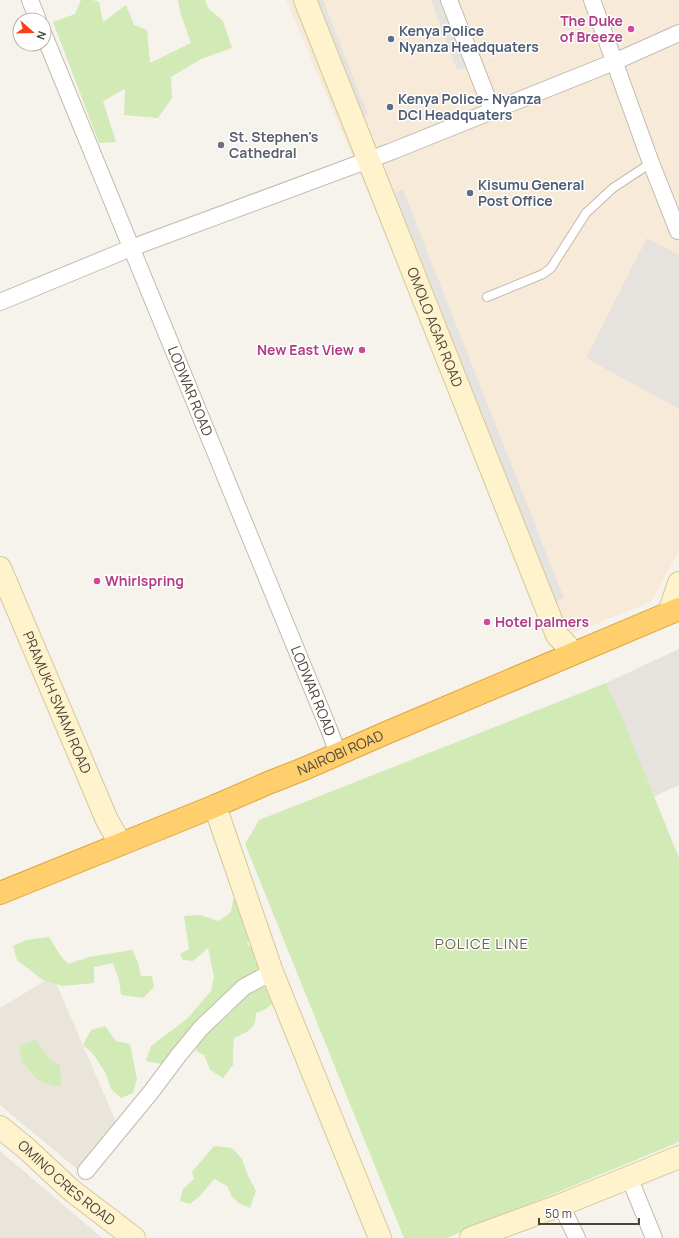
<svg xmlns="http://www.w3.org/2000/svg" width="679" height="1238" viewBox="0 0 679 1238" font-family="Manrope,sans-serif">
	<style>
		.residential { fill: #eae5da }
		.commercial { fill: #f7ead8 }
		.industrial { fill: #e6e2dd }
		.green { fill: #d2eab5 }
		.parking { fill: #e5e3e0 }
		.lines { fill: none; stroke-linecap: round; stroke-linejoin: round }
		.lane-casing { stroke: #c2bbae; stroke-width: 10 }
		.street-casing { stroke: #c2bbae; stroke-width: 18 }
		.secondary-casing { stroke: #d6c79b; stroke-width: 24 }
		.highway-casing { stroke: #e0a43c; stroke-width: 24 }
		.lane { stroke: #fff; stroke-width: 8 }
		.street { stroke: #fff; stroke-width: 16 }
		.secondary { stroke: #fff3cd; stroke-width: 22 }
		.highway { stroke: #ffcf6e; stroke-width: 22 }
		.hotel-dot { fill: #d1479c; stroke: #fff; stroke-width: 1.5 }
		.service-dot { fill: #5c6f8a; stroke: #fff; stroke-width: 1.5 }
		.worship-dot { fill: #6b7280; stroke: #fff; stroke-width: 1.5 }
		.labels { text-anchor: middle; stroke-width: 3; stroke-linejoin: round; paint-order: stroke }
		.hotel-label { font-size: 14px; font-weight: bold; fill: #b23c85; stroke: #fff; text-anchor: end }
		.service-label { font-size: 14px; font-weight: bold; fill: #4e5e75; stroke: #fff; text-anchor: start }
		.worship-label { font-size: 14px; font-weight: bold; fill: #5b616d; stroke: #fff; text-anchor: start }
		.street-label { font-size: 14px; fill: #4b4439; stroke: #fff }
		.neighbourhood-label { font-size: 15px; letter-spacing: 1px; fill: #6e6250; stroke: #fff }
	</style>
	<rect width="100%" height="100%" fill="#f6f3ec"/>
	<path class="residential" d="M 53,976 L 116,1122 L 107,1131 L 78,1170 L 0,1105 L 0,1008 Z
		M 0,1151 L 102,1238 L 0,1238 Z"/>
	<path class="commercial" d="M 286,0 L 679,0 L 679,551 L 651,602 L 557,639 Z"/>
	<path class="industrial" d="M 647,238 L 679,255 L 679,409 L 586,358 Z
		M 679,649 L 679,785 L 653,797 L 606,683 Z"/>
	<path class="green" d="M 81,0 L 93,0 L 99,2 L 103,22 L 126,5 L 134,25 L 147,30 L 150,63 L 191,43 L 180,12 L 178,0 L 205,0 L 208,8 L 223,21 L 232,48 L 201,59 L 171,77 L 172,98 L 158,118 L 124,115 L 125,89 L 103,101 L 116,142 L 99,143 L 53,22 L 75,14 Z
		M 606,683 L 624,722 L 679,858 L 679,1142 L 447,1238 L 404,1238 L 245,844 L 259,820 Z
		M 239,898 L 252,934 L 247,944 L 259,953 L 262,967 L 248,978 L 179,1043 L 161,1064 L 146,1061 L 151,1046 L 187,1019 L 211,991 L 214,977 L 208,948 L 193,961 L 183,960 L 180,954 L 189,949 L 184,916 L 200,915 L 219,921 L 231,912 L 233,900 Z
		M 49,937 L 60,955 L 68,964 L 89,957 L 132,950 L 138,962 L 141,976 L 152,976 L 154,987 L 143,998 L 121,995 L 119,980 L 113,963 L 94,967 L 94,983 L 62,986 L 43,980 L 17,960 L 13,946 L 26,940 Z
		M 261,985 L 275,991 L 273,1003 L 266,1009 L 256,1013 C 256,1029 248,1032 234,1038 L 233,1051 L 233,1065 L 223,1078 L 210,1070 L 204,1055 L 196,1051 L 200,1036 L 220,1023 L 231,1012 L 244,992 Z
		M 105,1026 L 116,1041 L 130,1044 L 137,1079 L 133,1093 L 121,1098 L 111,1089 L 106,1074 L 94,1055 L 83,1045 L 91,1030 Z
		M 35,1040 L 51,1060 L 60,1065 L 61,1086 L 53,1086 L 38,1080 L 23,1063 L 19,1046 Z
		M 214,1146 L 232,1148 L 242,1159 L 248,1176 L 256,1191 L 250,1208 L 239,1203 L 232,1197 L 227,1186 L 214,1179 L 200,1196 L 190,1204 L 180,1201 L 183,1189 L 194,1179 L 192,1172 Z"/>
	<path class="parking" d="M 308,0 L 323,0 L 368,115 L 355,120 Z
		M 431,0 L 444,0 L 468,67 L 457,70 Z
		M 403,190 L 564,598 L 553,603 L 389,196 Z"/>
	<g class="lines">
		<g class="lane-casing">
			<path id="lane" d="M 487,297 L 543,274 L 551,268 L 586,213 L 613,188 L 651,163"/>
		</g>
		<g class="street-casing">
			<g id="street">
				<path d="M 30,0 L 38,20"/>
				<path d="M 449,0 L 492,110"/>
				<path d="M 592,0 L 651,163 L 678,231"/>
				<path id="s1" d="M 44,35 L 328,727 L 336,748"/>
				<path d="M 0,302 L 131,248 L 390,152 L 614,62 L 679,33"/>
				<path d="M 86,1171 L 151,1092 L 178,1056 L 201,1028 L 244,987 L 272,972"/>
				<path d="M 629,1177 L 654,1238"/>
				<path d="M 561,1205 L 577,1238"/>
			</g>
		</g>
		<g class="secondary-casing">
			<g id="secondary">
				<path id="s2" d="M 305,0 L 557,635 L 571,650"/>
				<path id="s3" d="M 0,568 L 107,820 L 116,836"/>
				<path d="M 670,610 L 679,583"/>
				<path d="M 215,806 L 272,972 L 380,1238"/>
				<path id="s4" d="M 0,1127 L 27,1149 L 71,1190 L 134,1238"/>
				<path d="M 471,1238 L 561,1205 L 679,1157"/>
			</g>
		</g>
		<g class="highway-casing">
			<g id="highway">
				<path id="s5" d="M 0,893 L 215,806 L 268,783 L 306,768 L 386,733 L 679,609"/>
			</g>
		</g>
		<use href="#lane" class="lane"/>
		<use href="#street" class="street"/>
		<use href="#secondary" class="secondary"/>
		<use href="#highway" class="highway"/>
	</g>
	<g class="hotel-dot">
		<circle cx="631" cy="29" r="4"/>
		<circle cx="362" cy="350" r="4"/>
		<circle cx="97" cy="581" r="4"/>
		<circle cx="487" cy="622" r="4"/>
	</g>
	<g class="service-dot">
		<circle cx="391" cy="39" r="4"/>
		<circle cx="390" cy="107" r="4"/>
		<circle cx="470" cy="193" r="4"/>
	</g>
	<circle class="worship-dot" cx="221" cy="145" r="4"/>
	<g class="labels">
		<g class="hotel-label">
			<text x="623" y="26">The Duke<tspan x="623" dy="16">of Breeze</tspan></text>
			<text x="354" y="355">New East View</text>
			<text x="105" y="586" text-anchor="start">Whirlspring</text>
			<text x="495" y="627" text-anchor="start">Hotel palmers</text>
		</g>
		<g class="service-label">
			<text x="399" y="36">Kenya Police<tspan x="399" dy="16">Nyanza Headquaters</tspan></text>
			<text x="398" y="104">Kenya Police- Nyanza<tspan x="398" dy="16">DCI Headquaters</tspan></text>
			<text x="478" y="190">Kisumu General<tspan x="478" dy="16">Post Office</tspan></text>
		</g>
		<g class="worship-label">
			<text x="229" y="142">St. Stephen's<tspan x="229" dy="16">Cathedral</tspan></text>
		</g>
		<g class="street-label">
			<text dy="5" stroke="none"><textPath href="#s2" startOffset="352">OMOLO AGAR ROAD</textPath></text>
			<text dy="5" stroke="none"><textPath href="#s1" startOffset="385">LODWAR ROAD</textPath></text>
			<text dy="5" stroke="none"><textPath href="#s1" startOffset="709">LODWAR ROAD</textPath></text>
			<text dy="5" stroke="none"><textPath href="#s3" startOffset="146">PRAMUKH SWAMI ROAD</textPath></text>
			<text dy="5" stroke="none"><textPath href="#s5" startOffset="368">NAIROBI ROAD</textPath></text>
			<text dy="5" stroke="none"><textPath href="#s4" startOffset="87">OMINO CRES ROAD</textPath></text>
		</g>
		<g class="neighbourhood-label">
			<text x="482" y="949">POLICE LINE</text>
		</g>
	</g>
	<g transform="translate(32 32) rotate(110)"><circle r="19" fill="#ffffff" stroke="#b7b4b0"/>
	<path d="M0-3L7 15L0 10L-7 15Z" fill="#fc3f1d"/>
	<text y="-6" font-size="11" font-weight="bold" text-anchor="middle" fill="#4b4439">N</text>
	</g>
	<path d="M539 1218v6h100v-6" fill="none" stroke="#4b4439" stroke-width="2"/>
	<text x="545" y="1218" font-size="12" fill="#4b4439" stroke="#ffffff" stroke-width="3" paint-order="stroke">50 m</text>
</svg>
